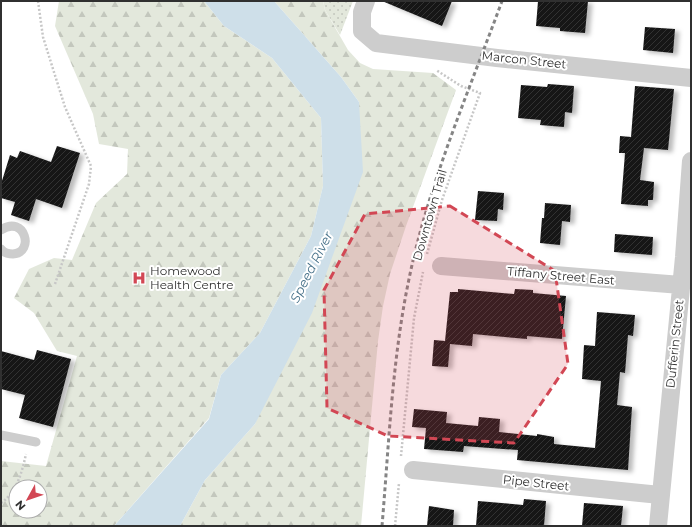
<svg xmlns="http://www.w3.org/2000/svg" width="692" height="527" viewBox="0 0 692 527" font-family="Montserrat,sans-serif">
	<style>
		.forest { fill: url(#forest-firs); fill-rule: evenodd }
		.park { fill: url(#park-dots) }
		.water { fill: #cedfe9 }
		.building { fill: url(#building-hatch); filter: url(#shadow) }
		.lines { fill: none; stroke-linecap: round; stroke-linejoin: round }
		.path { stroke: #c7c7c7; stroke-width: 2.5; stroke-dasharray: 2 2; stroke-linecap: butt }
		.lane { stroke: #cdcdcd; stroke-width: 9 }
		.street { stroke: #cdcdcd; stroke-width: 18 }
		.rail { stroke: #858585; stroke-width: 3; stroke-dasharray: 4 3; stroke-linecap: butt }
		.marked { fill: #d24754; fill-opacity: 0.2; stroke: #d24754; stroke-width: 3; stroke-dasharray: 8 5; stroke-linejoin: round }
		.labels { text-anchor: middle; stroke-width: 4; stroke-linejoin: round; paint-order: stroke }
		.street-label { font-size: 12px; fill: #303030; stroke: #fff }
		.poi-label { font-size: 12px; fill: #303030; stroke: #fff; text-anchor: start }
		.water-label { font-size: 13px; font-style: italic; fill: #467189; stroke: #fff }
	</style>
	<defs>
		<pattern id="forest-firs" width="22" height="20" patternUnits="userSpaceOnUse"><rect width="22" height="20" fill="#e3e8dc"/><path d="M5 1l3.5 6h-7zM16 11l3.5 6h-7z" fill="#c3c7bd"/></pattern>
		<pattern id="park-dots" width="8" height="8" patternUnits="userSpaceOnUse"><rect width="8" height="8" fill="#e3e8dc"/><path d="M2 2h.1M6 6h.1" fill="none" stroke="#c3c7bd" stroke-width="1.8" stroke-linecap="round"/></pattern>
		<pattern id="building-hatch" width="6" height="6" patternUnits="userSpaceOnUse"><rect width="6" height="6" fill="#171717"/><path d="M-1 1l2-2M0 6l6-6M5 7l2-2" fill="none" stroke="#303030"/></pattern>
		<filter id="shadow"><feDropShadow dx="4.5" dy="2.5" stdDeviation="2" flood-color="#0004"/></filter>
	</defs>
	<rect width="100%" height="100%" fill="#fff"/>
	<path class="forest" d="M 59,1 L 204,1 L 224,26 L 272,58 L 321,118 L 323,186 L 311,236 L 260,333 L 221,375 L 209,418 L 114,526 L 1,526 L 1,461 L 46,466 L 77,356 L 57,351 L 34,313 L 14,298 L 29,269 L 54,258 L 72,260 L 96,203 L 127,174 L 128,149 L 99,144 L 93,114 L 55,26 ZM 16,487 L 40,487 L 40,511 L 16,511 Z
		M 274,1 L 323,1 L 325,10 L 348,50 L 360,63 L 373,69 L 433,73 L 456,90 L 406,226 L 390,274 L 383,306 L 378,341 L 361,526 L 180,526 L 205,480 L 255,424 L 359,102 L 341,77 Z"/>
	<path class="park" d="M 323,1 L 353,1 L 340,35 L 325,10 Z"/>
	<path class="water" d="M 204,1 L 274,1 L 341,77 L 359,102 L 363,172 L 312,313 L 255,424 L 205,480 L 180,526 L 114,526 L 209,419 L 221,375 L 260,333 L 311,236 L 323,186 L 321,118 L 272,58 L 224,26 Z"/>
	<path class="building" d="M 382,1 L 452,1 L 442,26 Z
		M 538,1 L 588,1 L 585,33 L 560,31 L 560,28 L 536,26 Z
		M 645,27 L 675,29 L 673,53 L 643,50 Z
		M 548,84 L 574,86 L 572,113 L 565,112 L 564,127 L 540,125 L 541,120 L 518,118 L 521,85 L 547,87 Z
		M 635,86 L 674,89 L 668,150 L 644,148 L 640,180 L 654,182 L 653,200 L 648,200 L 648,206 L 621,204 L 625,153 L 619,153 L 620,136 L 631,137 Z
		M 57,146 L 80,153 L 62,208 L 36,199 L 29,221 L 11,215 L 15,202 L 1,198 L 1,184 L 10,155 L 17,158 L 20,151 L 51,162 Z
		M 478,191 L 504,193 L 503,210 L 498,209 L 497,221 L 475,220 Z
		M 545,203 L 571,205 L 570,222 L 562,221 L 560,245 L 540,243 L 542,218 L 544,218 Z
		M 615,234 L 653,237 L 652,255 L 614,252 Z
		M 458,289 L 514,294 L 515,289 L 533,290 L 533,293 L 566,296 L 562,339 L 527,336 L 527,339 L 473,334 L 472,346 L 450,344 L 448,367 L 432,366 L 434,340 L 445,341 L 450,292 L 458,292 Z
		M 597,312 L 635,315 L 633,336 L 628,335 L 625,373 L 620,372 L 617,405 L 632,407 L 628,470 L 517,460 L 518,450 L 464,446 L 463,452 L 424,449 L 426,428 L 412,427 L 414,409 L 447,412 L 446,423 L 478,426 L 479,417 L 500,419 L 499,432 L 537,436 L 537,434 L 554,437 L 554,444 L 595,448 L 601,381 L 582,379 L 584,345 L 595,346 Z
		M 37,350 L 71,359 L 53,427 L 19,418 L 25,395 L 1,389 L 1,351 L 34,360 Z
		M 524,499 L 546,501 L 544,526 L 476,526 L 478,501 L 523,505 Z
		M 584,503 L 623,506 L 621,526 L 582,526 Z
		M 429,506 L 454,510 L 453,526 L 427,526 Z"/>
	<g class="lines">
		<path class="path" d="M 38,1 L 43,37 L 53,69 L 65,107 L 91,166 L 89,184 L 55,284
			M 427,254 L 442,200 L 480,93 L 461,86 L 436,70
			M 401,456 L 414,318 L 423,272
			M 1,503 C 17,492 22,472 26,454
			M 395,526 L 399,483"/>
		<path class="lane" d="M 1,230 C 25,214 35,253 13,254 C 8,254 4,253 1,249
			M 1,435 L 36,442"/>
		<path class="street" d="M 366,1 L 362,12 L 362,31 L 376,43 L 497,58 L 691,78
			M 441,266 L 681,285
			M 413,470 L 660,495
			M 658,526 L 684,257 L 691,161"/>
		<path class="rail" d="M 382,526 C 389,444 392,360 409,279 C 428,185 469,91 502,1"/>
	</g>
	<path class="marked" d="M 450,206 L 555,271 L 568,364 L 514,443 L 388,436 L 327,408 L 324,290 L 365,214 Z"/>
	<defs>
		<g id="hospital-bare" transform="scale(1.08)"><path d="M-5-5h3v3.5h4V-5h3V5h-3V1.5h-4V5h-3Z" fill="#d24754" stroke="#fff" stroke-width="2.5" paint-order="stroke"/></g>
	</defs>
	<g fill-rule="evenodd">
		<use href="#hospital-bare" x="139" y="278"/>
	</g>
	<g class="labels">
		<g class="street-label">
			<text transform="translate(524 60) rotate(6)" y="4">Marcon Street</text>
			<text transform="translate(430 215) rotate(-74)" y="4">Downtown Trail</text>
			<text transform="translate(561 276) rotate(5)" y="4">Tiffany Street East</text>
			<text transform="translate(675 344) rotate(-84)" y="4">Dufferin Street</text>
			<text transform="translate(536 483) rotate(6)" y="4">Pipe Street</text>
		</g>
		<g class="poi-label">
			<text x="150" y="275">Homewood<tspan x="150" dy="14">Health Centre</tspan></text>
		</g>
		<g class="water-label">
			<text transform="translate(311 267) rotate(-63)" y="5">Speed River</text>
		</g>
	</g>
	<rect width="692" height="527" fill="none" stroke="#303030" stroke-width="4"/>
	<g transform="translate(28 499) rotate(230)"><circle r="19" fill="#ffffff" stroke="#acacac"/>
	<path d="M0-3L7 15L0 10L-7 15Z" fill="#d24754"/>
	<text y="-6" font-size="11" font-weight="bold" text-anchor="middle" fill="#303030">N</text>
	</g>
</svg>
